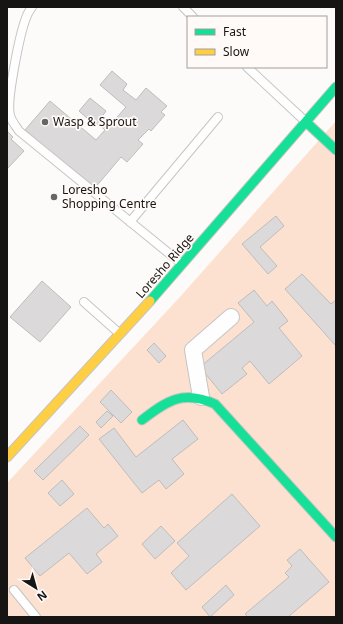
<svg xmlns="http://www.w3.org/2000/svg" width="343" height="624" viewBox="0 0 343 624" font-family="'Noto Sans',sans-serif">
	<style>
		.green { fill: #fce0d0 }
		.building { fill: #dbd9d9; stroke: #bebdbc }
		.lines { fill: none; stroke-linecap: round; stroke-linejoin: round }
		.lane-casing { stroke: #c7c5c3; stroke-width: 10 }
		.street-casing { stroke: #c7c5c3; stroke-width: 18 }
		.fast-casing { stroke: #c7c5c3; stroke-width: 11 }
		.slow-casing { stroke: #c7c5c3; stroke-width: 11 }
		.lane { stroke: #fffefe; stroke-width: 8 }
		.street { stroke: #fffefe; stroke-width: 16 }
		.fast { stroke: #16e098; stroke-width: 9 }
		.slow { stroke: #ffcf43; stroke-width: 9 }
		.poi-dot { fill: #686664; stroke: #fffaf7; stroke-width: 1.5 }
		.labels { text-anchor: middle; stroke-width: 3.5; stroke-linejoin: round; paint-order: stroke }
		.poi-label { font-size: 12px; fill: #171514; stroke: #fffaf7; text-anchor: start }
		.street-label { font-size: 12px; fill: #171514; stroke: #fffaf7 }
	</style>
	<rect width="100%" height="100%" fill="#fdfbf9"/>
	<path class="green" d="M 336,121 L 336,617 L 7,617 L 7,483 L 179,298 Z"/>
	<path class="building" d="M 112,71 L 127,84 L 123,90 L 136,100 L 146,88 L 167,106 L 161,112 L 165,115 L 151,131 L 149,129 L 138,140 L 143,144 L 127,162 L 121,157 L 94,189 L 25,130 L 50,101 L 96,140 L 105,130 L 98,124 L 96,126 L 79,111 L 90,98 L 106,111 L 101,118 L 110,125 L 126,107 L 100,85 Z
		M 7,131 L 13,137 L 11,139 L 24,151 L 7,169 Z
		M 276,216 L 284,226 L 260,247 L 277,266 L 268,274 L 242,244 Z
		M 302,274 L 331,304 L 336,300 L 336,346 L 285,289 Z
		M 42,281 L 71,307 L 40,342 L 10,317 Z
		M 254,290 L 267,306 L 272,301 L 288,321 L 279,328 L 302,356 L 269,384 L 250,361 L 242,368 L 247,374 L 222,394 L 200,367 L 254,322 L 238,303 Z
		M 154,343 L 166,356 L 159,363 L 147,350 Z
		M 111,390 L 132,412 L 121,423 L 100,402 Z
		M 107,411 L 113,416 L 101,428 L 96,422 Z
		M 183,420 L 198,439 L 172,459 L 184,474 L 166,489 L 159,480 L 142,493 L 99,439 L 114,428 L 136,457 Z
		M 80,426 L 89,435 L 43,480 L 34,471 Z
		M 62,480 L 74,494 L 60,506 L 48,493 Z
		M 232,494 L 260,526 L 186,590 L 171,573 L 189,556 L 177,543 Z
		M 87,508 L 104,528 L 108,524 L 118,536 L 96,554 L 102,562 L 87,574 L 69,553 L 40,576 L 25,558 Z
		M 161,526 L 175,541 L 155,559 L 142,544 Z
		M 300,549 L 329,582 L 288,617 L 248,617 L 245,614 L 289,577 L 285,573 L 292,566 L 287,560 Z
		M 226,585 L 234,595 L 210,617 L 202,607 Z"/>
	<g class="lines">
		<g class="lane-casing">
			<path id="lane" d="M 32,7 C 30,10 27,14 26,18 C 20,33 6,101 10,115 C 11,121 16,126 19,131 L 182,264
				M 183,7 L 193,17
				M 247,67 L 305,121
				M 130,222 L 218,117
				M 84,302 L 120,334
				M 14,590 L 36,617"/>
		</g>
		<g class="street-casing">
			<path id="street" d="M 201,397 L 193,350 L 231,317"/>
		</g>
		<g class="fast-casing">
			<path id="fast" d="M 306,122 L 336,150
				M 150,301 L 336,87
				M 142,420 C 168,400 183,390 215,404 L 336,537"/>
		</g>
		<g class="slow-casing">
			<path id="slow" d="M 7,457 L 150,301"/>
		</g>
		<use href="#lane" class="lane"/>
		<use href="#street" class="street"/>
		<use href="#fast" class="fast"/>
		<use href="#slow" class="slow"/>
	</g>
	<g class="poi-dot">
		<circle cx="45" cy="122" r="4"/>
		<circle cx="54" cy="197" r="4"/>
	</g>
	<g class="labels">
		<g class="poi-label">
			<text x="53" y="126">Wasp &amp; Sprout</text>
			<text x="62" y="194">Loresho<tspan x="62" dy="14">Shopping Centre</tspan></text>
		</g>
		<g class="street-label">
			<text transform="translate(165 266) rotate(-49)" y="4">Loresho Ridge</text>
		</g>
	</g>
	<rect width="343" height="624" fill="none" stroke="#171514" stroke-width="16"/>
	<rect x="187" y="16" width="140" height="52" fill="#fffaf7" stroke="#a29e9c"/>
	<rect x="195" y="29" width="20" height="6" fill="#16e098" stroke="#a29e9c"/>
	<text x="223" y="36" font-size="12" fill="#171514">Fast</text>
	<rect x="195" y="49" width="20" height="6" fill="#ffcf43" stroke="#a29e9c"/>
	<text x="223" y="56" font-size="12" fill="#171514">Slow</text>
	<g transform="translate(36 588) rotate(143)" stroke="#fffaf7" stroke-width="3" paint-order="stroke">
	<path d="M0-3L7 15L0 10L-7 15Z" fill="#171514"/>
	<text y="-6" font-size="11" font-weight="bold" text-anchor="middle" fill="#171514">N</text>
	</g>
</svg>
